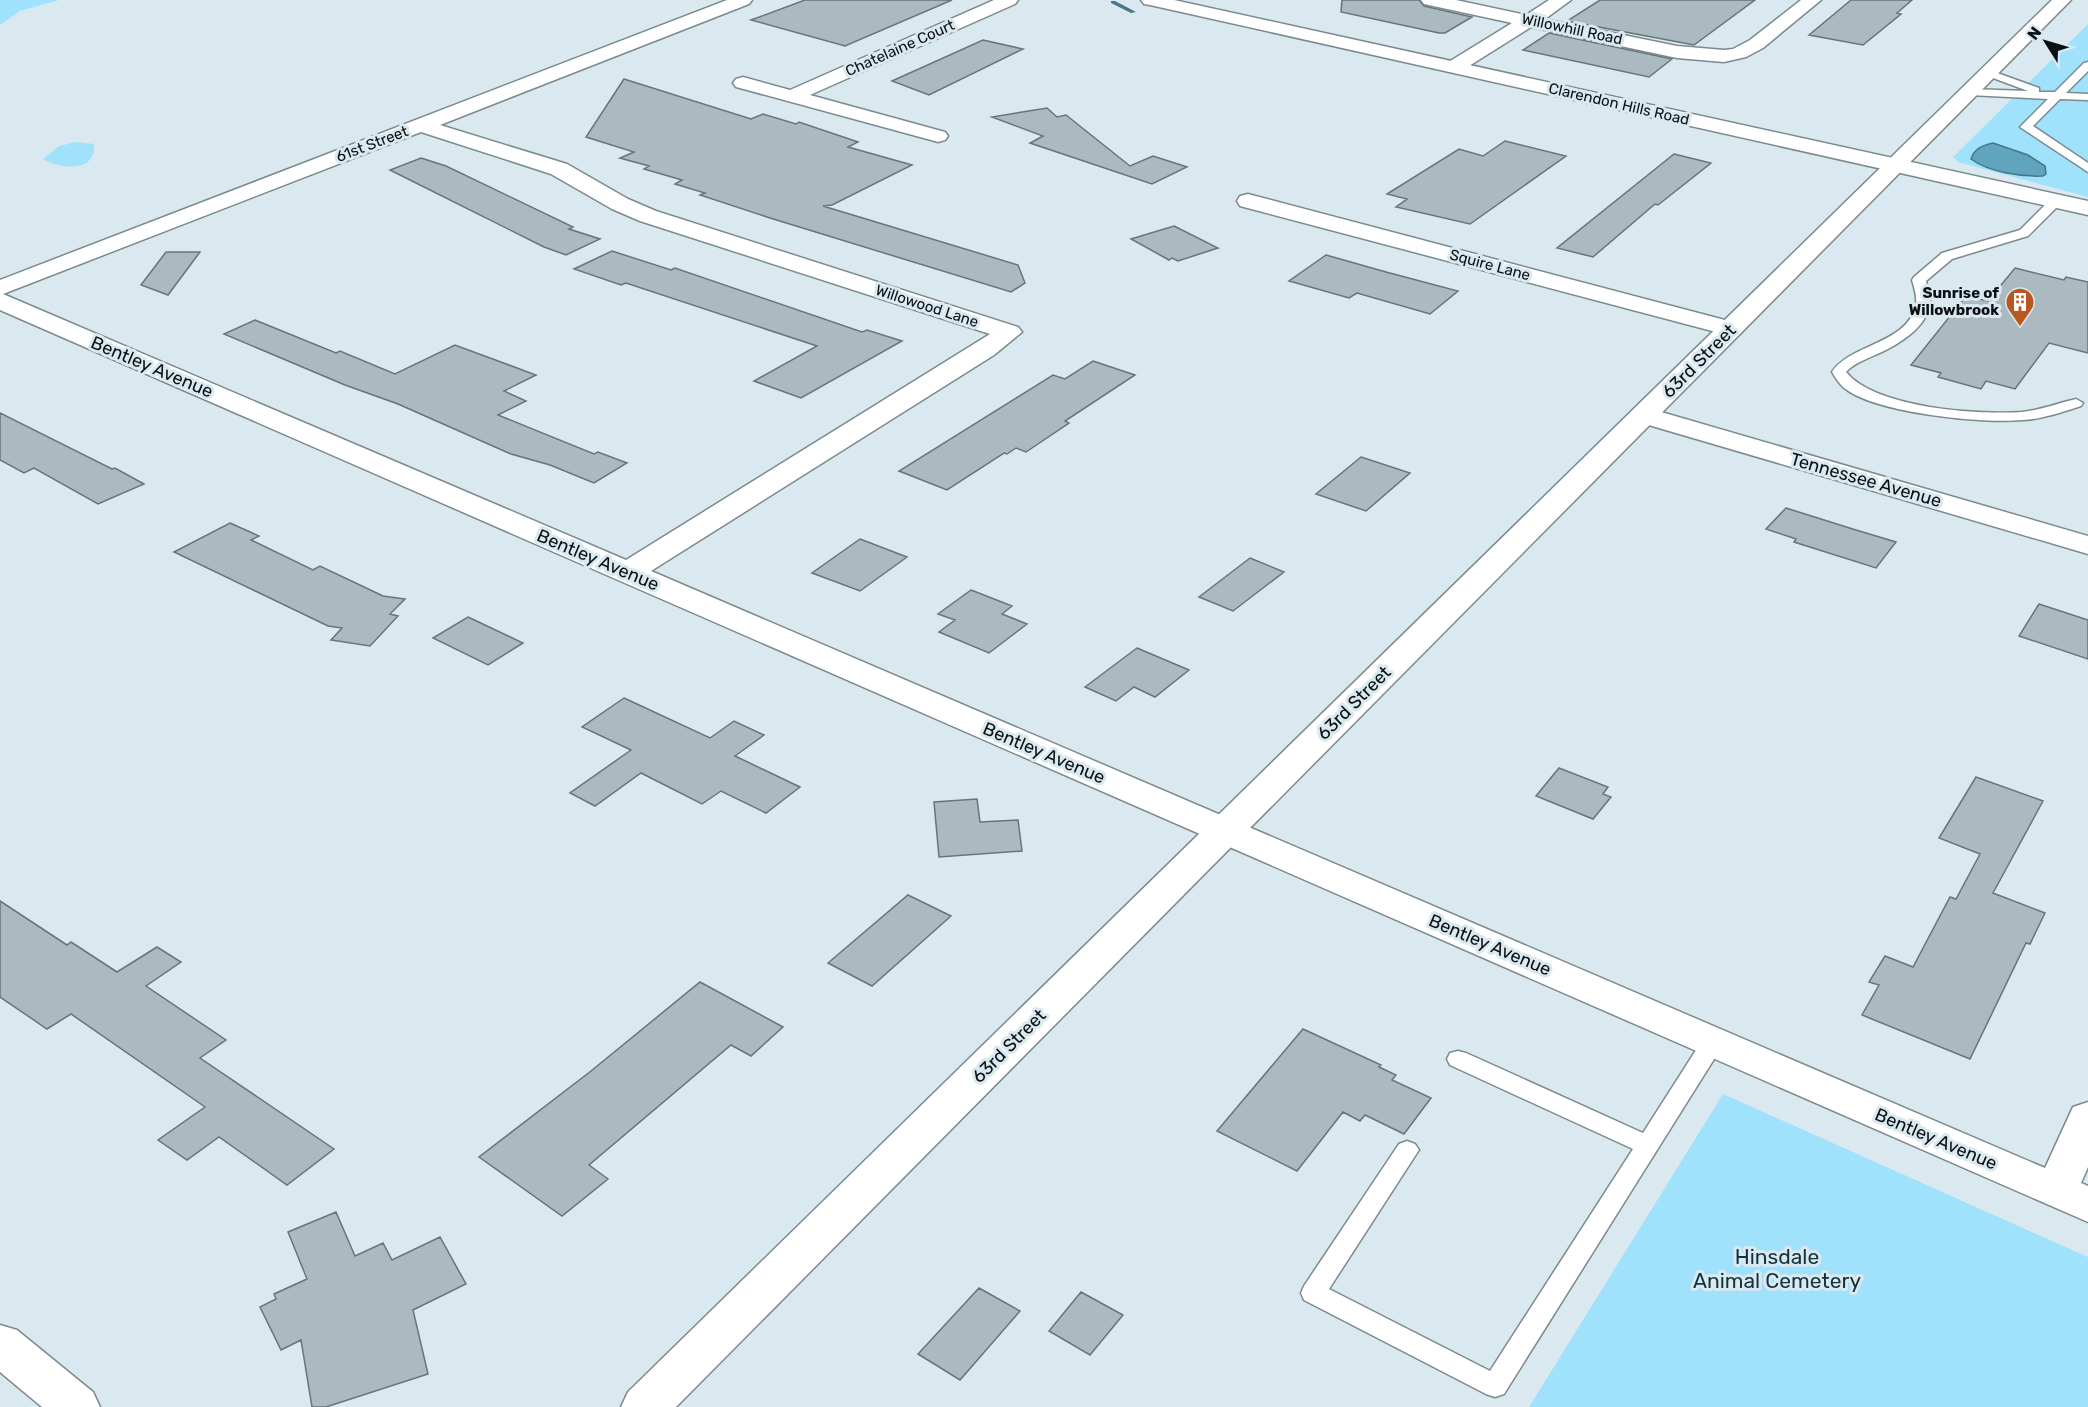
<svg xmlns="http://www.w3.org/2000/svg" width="2088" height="1407" viewBox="0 0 2088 1407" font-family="Rubik,sans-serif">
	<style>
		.green { fill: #a0e2fc }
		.water { fill: #60a4be; stroke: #46778a; stroke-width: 1.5 }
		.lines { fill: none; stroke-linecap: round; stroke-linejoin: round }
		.stream { fill: #46778a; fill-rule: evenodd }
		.building { fill: #abb9c0; stroke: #67757a; stroke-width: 1.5 }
		.service-casing { stroke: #7c8a8f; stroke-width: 3 }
		.minor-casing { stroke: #7c8a8f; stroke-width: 3 }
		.tertiary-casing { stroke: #7c8a8f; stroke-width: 3 }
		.secondary-casing { stroke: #7c8a8f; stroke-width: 3 }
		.service { fill: #fff; fill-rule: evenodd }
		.minor { fill: #fff; fill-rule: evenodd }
		.tertiary { fill: #fff; fill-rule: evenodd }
		.secondary { fill: #fff; fill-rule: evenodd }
		.labels { text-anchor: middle; stroke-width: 6; stroke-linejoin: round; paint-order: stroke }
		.far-street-label { font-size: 15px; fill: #0a0f11; stroke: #dae9ef }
		.far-poi-label { font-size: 15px; font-weight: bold; fill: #0a0f11; stroke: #dae9ef; text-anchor: end }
		.street-label { font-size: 18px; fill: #0a0f11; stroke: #dae9ef }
		.near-park-label { font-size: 21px; fill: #11323e; stroke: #dae9ef }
	</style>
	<rect width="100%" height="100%" fill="#dae9ef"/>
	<path class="green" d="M 0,0 L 59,0 L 20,11 L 0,25 Z
		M 2088,24 L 2088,197 L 1958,162 L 1953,157 Z
		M 76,142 L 94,144 C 97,172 61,170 43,159 L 59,146 Z
		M 1723,1094 L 2088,1257 L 2088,1407 L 1529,1407 Z"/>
	<path class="water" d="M 1993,143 L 2028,155 L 2045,166 L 2046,174 L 2043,176 C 2022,177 1988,172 1971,159 C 1974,148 1984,145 1993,143 Z"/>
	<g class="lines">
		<path class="stream" d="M 1111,1 L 1115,1 L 1136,12 L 1131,13 L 1111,3 Z"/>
	</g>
	<path class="building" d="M 805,0 L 952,0 L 845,46 L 751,20 Z
		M 1342,0 L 1419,0 L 1424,6 L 1472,17 L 1445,33 L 1439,33 L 1341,12 Z
		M 1600,0 L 1755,0 L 1694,45 L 1567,21 Z
		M 1851,0 L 1912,0 L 1897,13 L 1901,14 L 1863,45 L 1809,35 Z
		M 1549,33 L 1672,59 L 1649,77 L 1523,50 Z
		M 983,40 L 1023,49 L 929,95 L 892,81 Z
		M 624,79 L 751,119 L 763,114 L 796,124 L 799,122 L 858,142 L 848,147 L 912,165 L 832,205 L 823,206 L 1018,265 L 1025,283 L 1011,292 L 770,218 L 700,195 L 705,193 L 675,184 L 682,180 L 644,169 L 649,166 L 620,158 L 634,152 L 586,137 Z
		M 1047,108 L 1057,117 L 1066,115 L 1130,166 L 1153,156 L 1187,167 L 1152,184 L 1030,143 L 1043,136 L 992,117 Z
		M 1505,141 L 1566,156 L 1470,224 L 1396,207 L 1407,199 L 1387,194 L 1459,149 L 1483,156 Z
		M 1674,154 L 1711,163 L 1658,205 L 1655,204 L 1593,257 L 1557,248 Z
		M 421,158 L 446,166 L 573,227 L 569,229 L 600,239 L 566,255 L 544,247 L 390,170 Z
		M 1174,226 L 1218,248 L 1178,261 L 1172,258 L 1169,260 L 1131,239 Z
		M 612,251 L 671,270 L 675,268 L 862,332 L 867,330 L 902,341 L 801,398 L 754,381 L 817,346 L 626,283 L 621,285 L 574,269 Z
		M 166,252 L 200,252 L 168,295 L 141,285 Z
		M 1326,255 L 1386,272 L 1458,291 L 1430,314 L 1357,293 L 1349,298 L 1289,281 Z
		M 2015,268 L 2064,280 L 2066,277 L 2088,282 L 2088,353 L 2049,343 L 2015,389 L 1986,381 L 1981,389 L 1938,377 L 1941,373 L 1911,365 L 1966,296 L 1988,301 Z
		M 255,320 L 336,353 L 340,351 L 395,374 L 455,345 L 536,375 L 504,391 L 526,401 L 498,415 L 594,454 L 598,452 L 627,463 L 594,483 L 550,465 L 511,454 L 398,404 L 345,385 L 224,334 Z
		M 1093,361 L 1135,375 L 1065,421 L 1069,423 L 1026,452 L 1016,448 L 1007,454 L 1004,453 L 947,490 L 899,471 L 1053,375 L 1065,379 Z
		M 0,413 L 112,469 L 115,468 L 144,484 L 98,504 L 34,468 L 24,473 L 0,460 Z
		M 1361,457 L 1410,473 L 1366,511 L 1316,494 Z
		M 1786,508 L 1856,530 L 1896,542 L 1876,568 L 1794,542 L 1796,539 L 1766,529 Z
		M 230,523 L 259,536 L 251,540 L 313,570 L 320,566 L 383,596 L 405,599 L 390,614 L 398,616 L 370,646 L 331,640 L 342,628 L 328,626 L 174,552 Z
		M 860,539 L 907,557 L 860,591 L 812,573 Z
		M 1250,558 L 1284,572 L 1233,611 L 1199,597 Z
		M 971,590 L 1012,606 L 1002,614 L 1027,624 L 989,653 L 939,632 L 955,620 L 938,614 Z
		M 2039,604 L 2088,620 L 2088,659 L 2019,636 Z
		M 468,617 L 523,643 L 488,665 L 433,638 Z
		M 1137,648 L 1189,670 L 1155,697 L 1134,687 L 1116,701 L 1085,687 Z
		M 624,698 L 710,738 L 734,721 L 764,735 L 735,756 L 800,787 L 766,813 L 721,791 L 702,804 L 641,773 L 595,806 L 570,793 L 631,750 L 582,727 Z
		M 1559,768 L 1608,787 L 1603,794 L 1611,797 L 1593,819 L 1536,796 Z
		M 1976,777 L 2043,801 L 1993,893 L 2045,913 L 2030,944 L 2026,943 L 1970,1059 L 1862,1015 L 1879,985 L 1869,982 L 1885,956 L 1913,967 L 1950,897 L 1956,899 L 1980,854 L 1939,838 Z
		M 977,799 L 980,822 L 1018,820 L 1022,851 L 939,857 L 934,802 Z
		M 908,895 L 951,916 L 872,986 L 828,963 Z
		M 0,901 L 67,945 L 71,942 L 117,972 L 157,947 L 181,962 L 146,986 L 226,1040 L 200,1058 L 334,1149 L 287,1185 L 219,1137 L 187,1160 L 158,1140 L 205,1107 L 71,1014 L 47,1029 L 0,997 Z
		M 700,982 L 783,1027 L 751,1056 L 731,1045 L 589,1165 L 608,1179 L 562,1216 L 479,1157 L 591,1071 Z
		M 1303,1029 L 1381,1065 L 1379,1067 L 1396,1075 L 1392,1080 L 1431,1098 L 1404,1134 L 1365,1115 L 1360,1121 L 1343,1112 L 1297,1171 L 1217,1131 Z
		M 336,1212 L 355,1256 L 383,1243 L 392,1260 L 440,1237 L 466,1284 L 413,1310 L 428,1374 L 326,1407 L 312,1407 L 301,1340 L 281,1350 L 260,1307 L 276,1299 L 274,1294 L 307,1279 L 288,1232 Z
		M 979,1288 L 1020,1311 L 960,1380 L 918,1354 Z
		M 1081,1292 L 1123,1315 L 1090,1355 L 1049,1331 Z"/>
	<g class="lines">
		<g class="service-casing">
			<path id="service" d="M 2088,62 L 2088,71 L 2066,93 L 2088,94 L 2088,100 L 2060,99 L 2033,126 L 2088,163 L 2088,172 L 2020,127 L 2048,99 L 1969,95 L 1964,92 L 1969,89 L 2028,91 L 1985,75 L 1984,73 L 1989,70 L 2039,88 L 2039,92 L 2055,92 L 2084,63 Z
				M 2056,197 L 2062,201 L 2060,204 L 2028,236 L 1952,259 L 1926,281 C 1927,287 1930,293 1930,300 C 1930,327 1896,346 1875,355 C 1865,360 1854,363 1846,372 C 1875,408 1978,415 2022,412 C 2041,410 2058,403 2076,399 L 2083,403 L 2081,406 C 2062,412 2043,419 2023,420 C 1983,424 1873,413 1843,387 C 1839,383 1835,377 1832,372 C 1851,343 1910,344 1916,303 C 1917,296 1914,287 1912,280 L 1914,277 L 1942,253 L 2020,230 L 2052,198 Z
				M 1713,1034 L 1721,1036 L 1724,1042 L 1721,1048 L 1504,1394 L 1495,1397 L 1486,1394 L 1304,1300 L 1301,1293 L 1304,1286 L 1399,1144 L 1407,1141 L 1415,1144 L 1419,1150 L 1415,1156 L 1329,1289 L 1490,1371 L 1633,1149 L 1450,1065 L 1447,1059 L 1450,1053 L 1458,1051 L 1466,1053 L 1643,1133 L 1705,1036 Z"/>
		</g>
		<g class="minor-casing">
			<path id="minor" d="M 727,0 L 752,0 L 749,4 L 440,125 L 567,164 L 628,199 L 656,211 L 1018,327 L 1022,332 L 994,355 L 651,571 L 2045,1168 L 2073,1107 L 2088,1102 L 2088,1167 L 2081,1183 L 2088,1186 L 2088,1222 L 0,310 L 0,280 ZM 421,132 L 551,174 L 612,209 L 640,221 L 990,334 L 626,560 L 3,294 Z
				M 994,0 L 1018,0 L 1015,4 L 810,95 L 945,132 L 948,136 L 945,140 L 938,142 L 931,140 L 736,87 L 733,83 L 736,79 L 743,77 L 790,90 Z
				M 1421,0 L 1456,0 L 1526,15 L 1549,0 L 1571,0 L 1545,19 L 1677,46 L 1724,50 L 1733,49 L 1750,40 L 1801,0 L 1821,0 L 1763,48 L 1746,57 L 1724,62 L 1677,58 L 1531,27 L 1461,71 L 1447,71 L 1444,67 L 1447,63 L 1512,23 L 1424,4 Z
				M 1248,194 L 1740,324 L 1743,329 L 1740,334 L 1731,336 L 1240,206 L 1237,201 L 1240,196 Z
				M 1644,407 L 2088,536 L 2088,554 L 1635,421 L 1631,415 L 1635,409 Z
				M 0,1325 L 17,1330 L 93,1392 L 100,1407 L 42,1407 L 0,1372 Z"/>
		</g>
		<g class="tertiary-casing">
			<path id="tertiary" d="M 1141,0 L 1174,0 L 2088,201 L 2088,215 L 1150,5 L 1144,4 Z"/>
		</g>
		<g class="secondary-casing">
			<path id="secondary" d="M 2052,0 L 2071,0 L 676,1407 L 621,1407 L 628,1392 Z"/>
		</g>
		<use href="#service" class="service"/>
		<use href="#minor" class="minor"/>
		<use href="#tertiary" class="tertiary"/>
		<use href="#secondary" class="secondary"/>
	</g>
	<defs>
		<g id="building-pin" transform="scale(1.5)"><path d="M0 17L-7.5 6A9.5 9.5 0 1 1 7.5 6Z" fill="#ba5620" stroke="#dae9ef"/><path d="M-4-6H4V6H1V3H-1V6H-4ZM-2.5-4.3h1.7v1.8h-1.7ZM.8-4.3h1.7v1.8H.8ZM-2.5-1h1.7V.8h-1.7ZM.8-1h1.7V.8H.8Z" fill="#fff"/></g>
	</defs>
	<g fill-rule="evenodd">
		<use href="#building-pin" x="2020" y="302"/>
	</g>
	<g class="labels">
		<g class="far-street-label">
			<text transform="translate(1572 29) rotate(12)" y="5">Willowhill Road</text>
			<text transform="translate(900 48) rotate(-24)" y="5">Chatelaine Court</text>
			<text transform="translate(1619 104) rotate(13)" y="5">Clarendon Hills Road</text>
			<text transform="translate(372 144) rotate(-21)" y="5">61st Street</text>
			<text transform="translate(1490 265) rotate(15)" y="5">Squire Lane</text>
			<text transform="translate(927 306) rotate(18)" y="5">Willowood Lane</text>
		</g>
		<g class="far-poi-label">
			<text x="1999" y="298">Sunrise of<tspan x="1999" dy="17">Willowbrook</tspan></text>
		</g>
		<g class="street-label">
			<text transform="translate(1699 361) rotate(-45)" y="6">63rd Street</text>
			<text transform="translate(152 367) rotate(23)" y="6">Bentley Avenue</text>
			<text transform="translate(1866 480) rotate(16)" y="6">Tennessee Avenue</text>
			<text transform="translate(598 560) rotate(23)" y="6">Bentley Avenue</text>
			<text transform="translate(1354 703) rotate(-45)" y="6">63rd Street</text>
			<text transform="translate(1044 753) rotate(23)" y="6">Bentley Avenue</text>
			<text transform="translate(1490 945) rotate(23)" y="6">Bentley Avenue</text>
			<text transform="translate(1009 1046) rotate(-45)" y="6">63rd Street</text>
			<text transform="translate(1936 1139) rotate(23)" y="6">Bentley Avenue</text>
		</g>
		<g class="near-park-label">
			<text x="1777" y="1264">Hinsdale<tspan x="1777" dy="24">Animal Cemetery</tspan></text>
		</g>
	</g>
	<g transform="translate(2046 42) rotate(307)" stroke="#dae9ef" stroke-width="4.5" paint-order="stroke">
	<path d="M0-4.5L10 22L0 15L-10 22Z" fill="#0a0f11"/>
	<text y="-9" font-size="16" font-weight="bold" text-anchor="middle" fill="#0a0f11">N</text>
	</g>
</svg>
